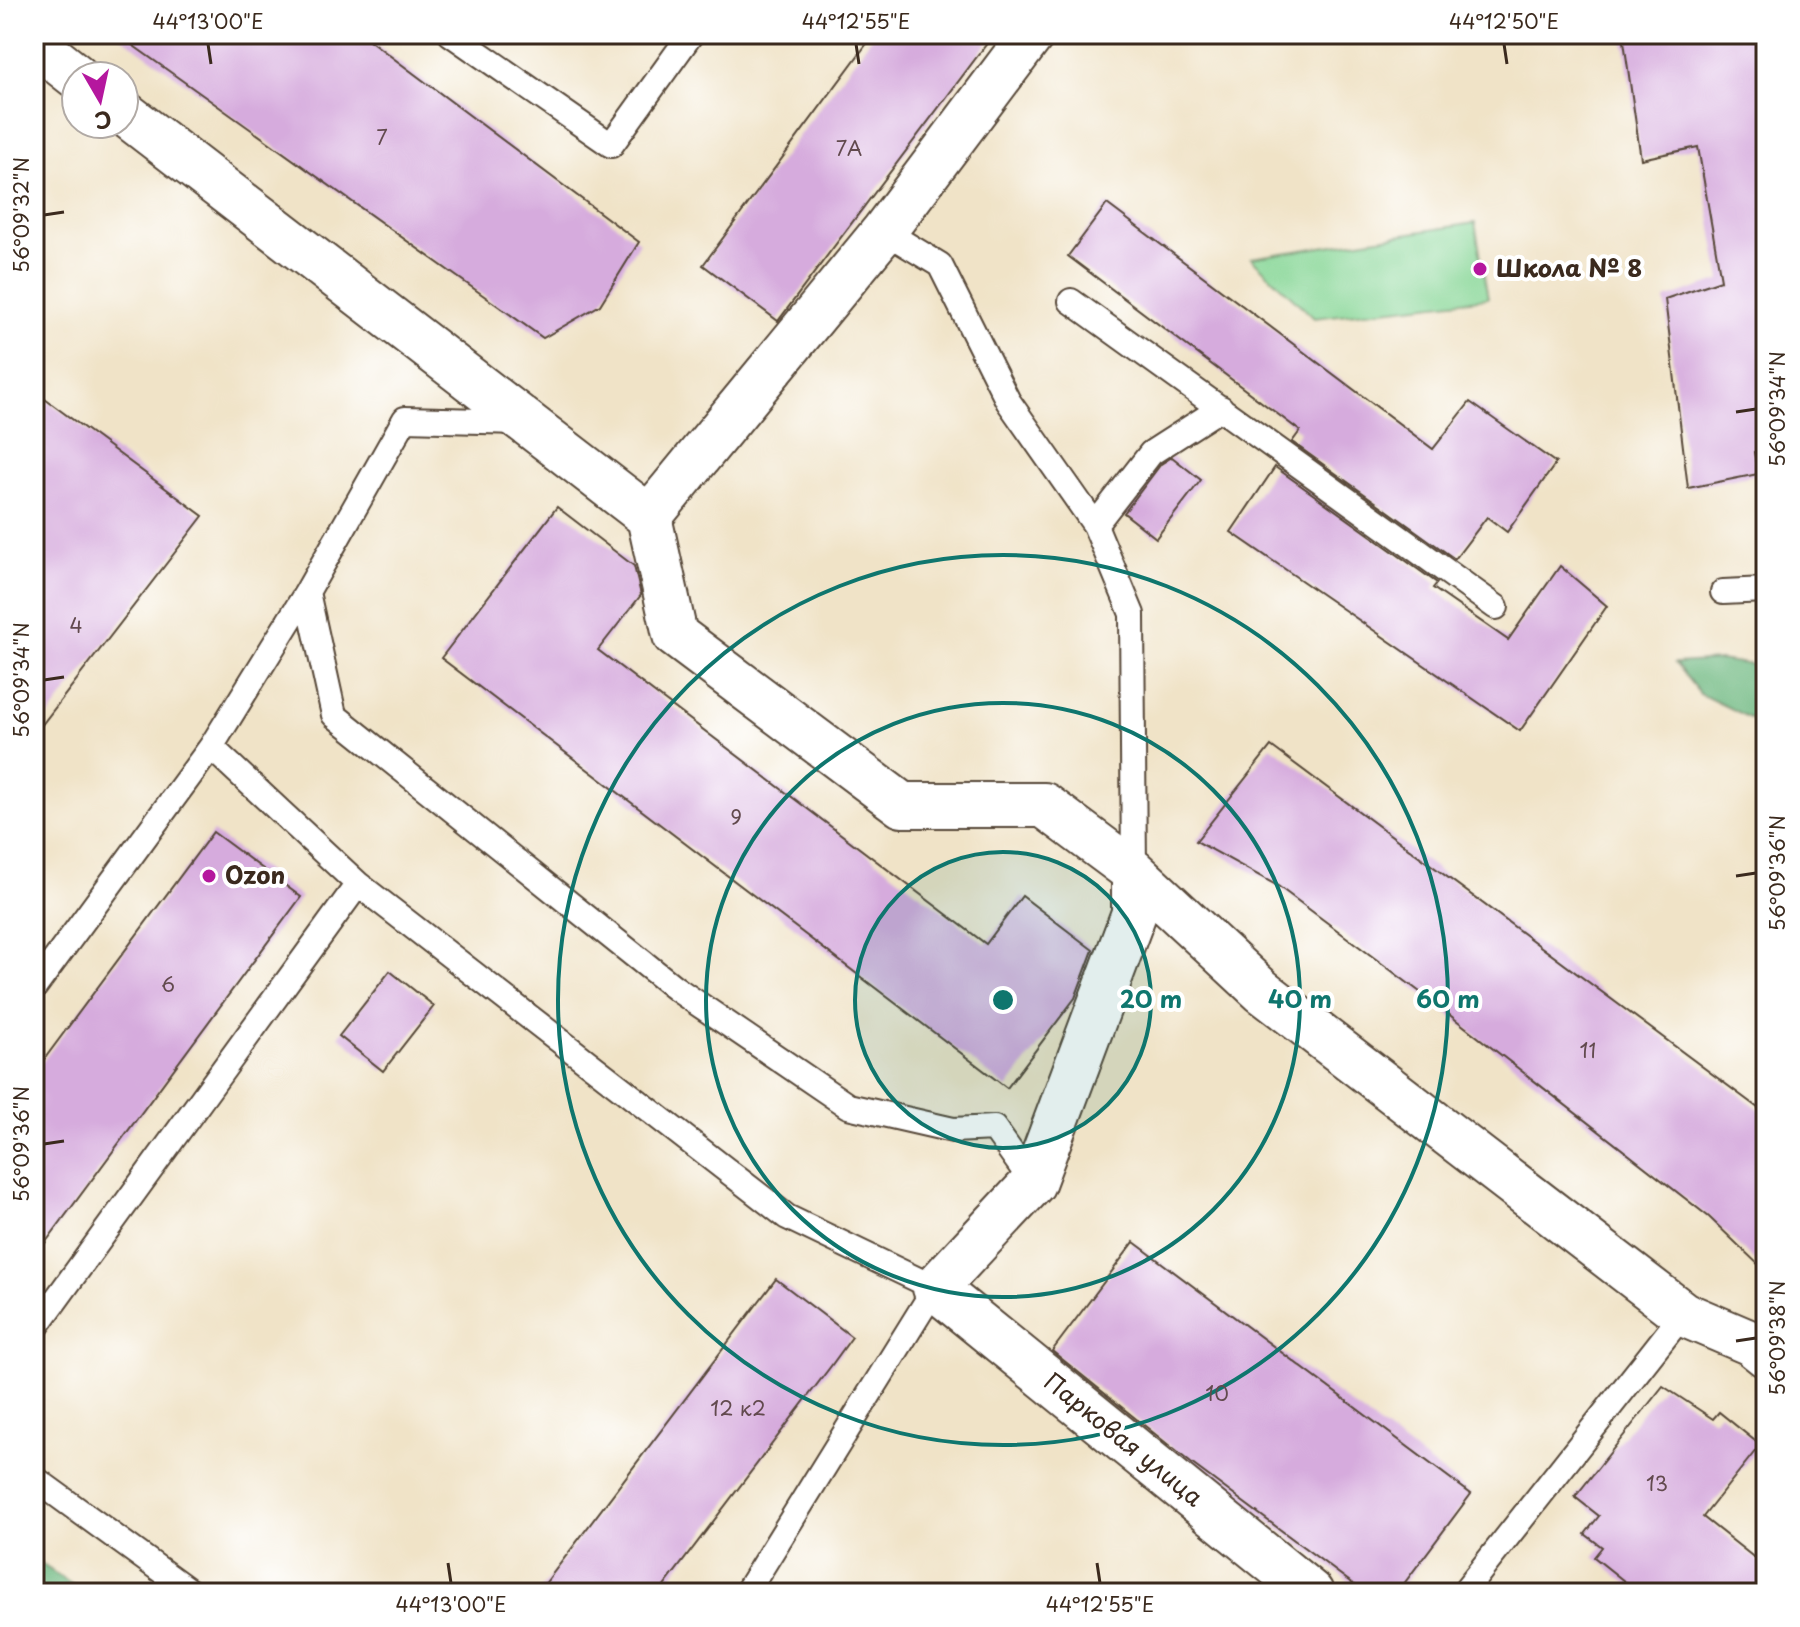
<svg xmlns="http://www.w3.org/2000/svg" width="1800" height="1627" viewBox="0 0 1800 1627" font-family="'Playpen Sans',sans-serif">
	<style>
		.green { fill: #86d695; stroke: #60805a; stroke-width: 2 }
		.forest { fill: #6cb77e; stroke: #54704e; stroke-width: 2 }
		.building { fill: #d6abdd }
		.lines { fill: none; stroke-linecap: round; stroke-linejoin: round }
		.lane-casing { stroke: #564637; stroke-width: 28 }
		.street-casing { stroke: #564637; stroke-width: 48 }
		.lane { stroke: #fff; stroke-width: 24 }
		.street { stroke: #fff; stroke-width: 44 }
		.ticks { fill: none; stroke: #3b2a1e; stroke-width: 3 }
		.ring { fill: none; stroke: #0f766e; stroke-width: 4 }
		.poi-dot { fill: #b5179e; stroke: #fff; stroke-width: 3 }
		.labels { text-anchor: middle; stroke-width: 8; stroke-linejoin: round; paint-order: stroke }
		.number-label { font-size: 20px; fill: #624a4e }
		.poi-label { font-size: 24px; font-weight: bold; fill: #3b2a1e; stroke: #fff; text-anchor: start }
		.street-label { font-size: 24px; fill: #3b2a1e; stroke: #fff }
		.centre { fill: #0f766e; stroke: #fff; stroke-width: 4 }
		.ring-label { font-size: 24px; text-anchor: middle; font-weight: bold; fill: #0f766e; stroke: #fff; stroke-width: 8; stroke-linejoin: round; paint-order: stroke }
		.neatline { fill: none; stroke: #3b2a1e; stroke-width: 3 }
		.ticks-label { font-size: 20px; text-anchor: middle; fill: #3b2a1e }
	</style>
	<rect width="100%" height="100%" fill="#fff"/>
	<filter id="ink" filterUnits="userSpaceOnUse"><feTurbulence type="fractalNoise" baseFrequency=".0125" numOctaves="2"/><feDisplacementMap in="SourceGraphic" scale="16" xChannelSelector="R" yChannelSelector="G"/><feConvolveMatrix kernelMatrix="1 2 1 2 8 2 1 2 1" color-interpolation-filters="sRGB"/></filter>
	<filter id="wash" filterUnits="userSpaceOnUse"><feTurbulence type="fractalNoise" baseFrequency=".006" numOctaves="4" result="noise"/><feDisplacementMap in="SourceGraphic" scale="32" xChannelSelector="R" yChannelSelector="G"/><feGaussianBlur stdDeviation="1.8" result="paint"/><feColorMatrix in="noise" values="0 0 0 0 0 0 0 0 0 0 0 0 0 0 0 0 0 1.4 0 .05"/><feComposite in="paint" operator="in"/></filter>
	<g filter="url(#wash)">
		<rect width="100%" height="100%" fill="#f0e3c7"/>
		<path class="green" d="M 1475,223 L 1488,298 L 1314,318 L 1251,258 Z"/>
		<path class="forest" d="M 1720,660 L 1766,667 L 1766,726 L 1700,694 L 1675,663 Z
			M 34,1559 L 84,1593 L 34,1593 Z"/>
		<g id="blocks">
			<path class="building" d="M 117,34 L 361,34 L 639,242 L 600,305 L 543,338 Z
				M 874,34 L 994,34 L 778,321 L 703,265 Z
				M 1623,34 L 1766,34 L 1766,450 L 1754,452 L 1758,474 L 1688,488 L 1665,299 L 1721,280 L 1698,147 L 1641,159 Z
				M 1107,204 L 1433,449 L 1470,402 L 1556,463 L 1507,532 L 1487,517 L 1455,559 L 1292,442 L 1300,431 L 1068,256 Z
				M 34,391 L 203,516 L 34,735 Z
				M 1172,457 L 1201,480 L 1156,538 L 1124,513 L 1161,464 Z
				M 1275,467 L 1437,583 L 1433,588 L 1508,640 L 1560,566 L 1607,606 L 1520,731 L 1231,532 Z
				M 557,507 L 634,566 L 641,595 L 598,650 L 986,944 L 1022,896 L 1093,950 L 1075,998 L 1007,1088 L 441,658 Z
				M 1271,746 L 1766,1114 L 1766,1272 L 1709,1217 L 1424,995 L 1278,886 L 1196,841 Z
				M 213,832 L 301,897 L 34,1258 L 34,1073 Z
				M 390,971 L 434,1006 L 383,1071 L 339,1036 Z
				M 1134,1242 L 1471,1494 L 1397,1593 L 1365,1593 L 1191,1463 L 1052,1351 Z
				M 776,1279 L 852,1337 L 831,1366 L 659,1593 L 538,1593 Z
				M 1663,1386 L 1713,1419 L 1719,1412 L 1760,1445 L 1703,1517 L 1766,1567 L 1766,1593 L 1639,1593 L 1594,1557 L 1602,1547 L 1585,1534 L 1599,1516 L 1575,1497 Z"/>
		</g>
	</g>
	<g filter="url(#ink)">
		<use href="#blocks" fill-opacity="0" stroke="#564637" stroke-width="2"/>
		<g class="lines">
			<g class="lane-casing">
				<path id="lane" d="M 451,34 L 611,145 L 691,34
					M 884,231 L 940,265 L 1008,401 L 1095,525 L 1132,614 L 1134,872
					M 1071,301 L 1496,607
					M 520,422 L 405,419 L 307,592 L 334,715 L 675,988 L 848,1106 L 953,1130 L 994,1128 L 1033,1183
					M 1095,525 L 1151,453 L 1221,408
					M 307,592 L 211,747 L 358,884 L 787,1217 L 935,1288 L 746,1593
					M 1723,592 L 1766,590
					M 34,988 L 211,747
					M 34,1330 L 358,884
					M 34,1478 L 192,1593
					M 1463,1593 L 1683,1314"/>
			</g>
			<g class="street-casing">
				<path id="street" d="M 1032,34 L 884,231 L 649,517 L 675,635 L 902,805 L 1044,805 L 1134,872 L 1262,991 L 1683,1314 L 1751,1343 L 1766,1355
					M 34,43 L 76,76
					M 124,113 L 649,517
					M 1134,872 L 1134,913 L 1033,1183 L 935,1288 L 1311,1593"/>
			</g>
			<use href="#lane" class="lane"/>
			<use href="#street" class="street"/>
		</g>
	</g>
	<path class="ticks" d="M 208,44 L 211,64M 856,44 L 859,64M 1504,44 L 1507,64M 44,215 L 64,212M 1736,412 L 1756,409M 44,680 L 64,677M 1736,876 L 1756,873M 44,1144 L 64,1141M 1736,1341 L 1756,1338M 448,1563 L 451,1583M 1097,1563 L 1100,1583"/>
	<circle cx="1003" cy="1000" r="148" fill="#0f766e" fill-opacity=".12"/>
	<g class="ring">
		<circle cx="1003" cy="1000" r="148"/>
		<circle cx="1003" cy="1000" r="297"/>
		<circle cx="1003" cy="1000" r="445"/>
	</g>
	<g class="poi-dot">
		<circle cx="1480" cy="269" r="8"/>
		<circle cx="209" cy="876" r="8"/>
	</g>
	<g class="labels">
		<g class="number-label">
			<text x="382" y="145">7</text>
			<text x="849" y="156">7А</text>
			<text x="76" y="633">4</text>
			<text x="736" y="825">9</text>
			<text x="168" y="992">6</text>
			<text x="1588" y="1058">11</text>
			<text x="1217" y="1401">10</text>
			<text x="738" y="1416">12 к2</text>
			<text x="1657" y="1491">13</text>
		</g>
		<g class="poi-label">
			<text x="1496" y="277">Школа № 8</text>
			<text x="225" y="884">Ozon</text>
		</g>
		<g class="street-label">
			<text transform="translate(1123 1440) rotate(39)" y="8">Парковая улица</text>
		</g>
	</g>
	<circle cx="1003" cy="1000" r="12" class="centre"/>
	<g class="ring-label">
		<text x="1151" y="1008">20 m</text>
		<text x="1300" y="1008">40 m</text>
		<text x="1448" y="1008">60 m</text>
	</g>
	<rect width="1800" height="1627" fill="none" stroke="#fff" stroke-width="88"/>
	<g transform="translate(100 100) rotate(171)"><circle r="38" fill="#ffffff" stroke="#b1aaa5" stroke-width="2"/>
	<path d="M0-6L14 30L0 20L-14 30Z" fill="#b5179e"/>
	<text y="-12" font-size="22" font-weight="bold" text-anchor="middle" fill="#3b2a1e">С</text>
	</g>
	<rect x="44" y="44" width="1712" height="1539" class="neatline"/>
	<g class="ticks-label">
		<text x="208" y="29">44°13'00"E</text>
		<text x="856" y="29">44°12'55"E</text>
		<text x="1504" y="29">44°12'50"E</text>
		<text transform="translate(22 215) rotate(-90)" y="7">56°09'32"N</text>
		<text transform="translate(1778 409) rotate(-90)" y="7">56°09'34"N</text>
		<text transform="translate(22 680) rotate(-90)" y="7">56°09'34"N</text>
		<text transform="translate(1778 873) rotate(-90)" y="7">56°09'36"N</text>
		<text transform="translate(22 1144) rotate(-90)" y="7">56°09'36"N</text>
		<text transform="translate(1778 1338) rotate(-90)" y="7">56°09'38"N</text>
		<text x="451" y="1612">44°13'00"E</text>
		<text x="1100" y="1612">44°12'55"E</text>
	</g>
</svg>
